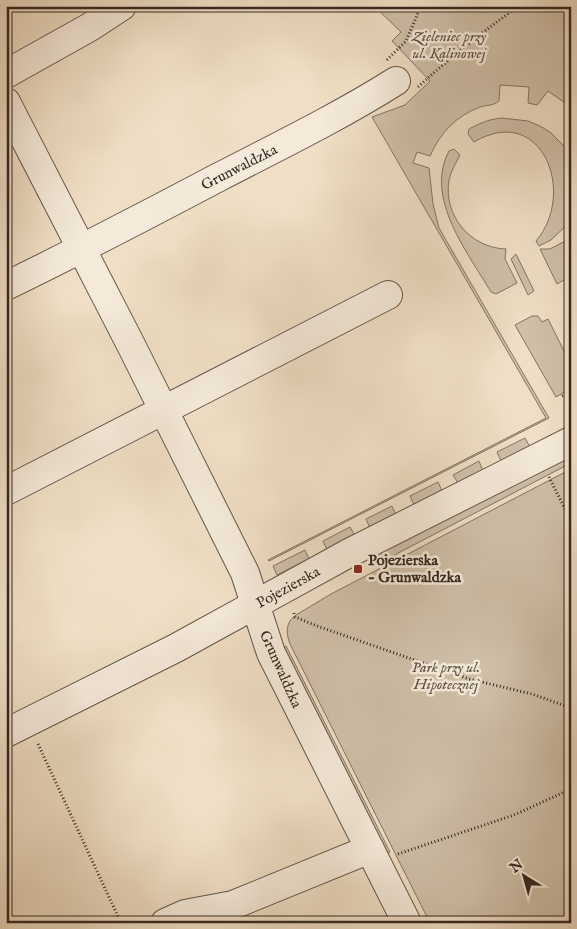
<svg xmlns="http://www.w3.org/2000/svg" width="577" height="929" viewBox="0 0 577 929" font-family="'IM FELL English',serif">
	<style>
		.green { fill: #d0c0aa; stroke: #827466 }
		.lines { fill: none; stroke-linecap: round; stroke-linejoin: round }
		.minor-casing { stroke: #63564b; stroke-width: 30 }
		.path { stroke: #342822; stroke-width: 3; stroke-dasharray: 1 2.5; stroke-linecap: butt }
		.minor { stroke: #f5eada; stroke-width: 28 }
		.poi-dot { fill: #8f2418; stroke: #f5eada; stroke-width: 2 }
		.labels { text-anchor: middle; stroke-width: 5; stroke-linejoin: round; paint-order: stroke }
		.park-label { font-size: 15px; font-style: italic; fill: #5b4e44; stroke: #f5eada }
		.street-label { font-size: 15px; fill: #342822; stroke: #f5eada }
		.poi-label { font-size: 15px; font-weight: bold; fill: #342822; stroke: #f5eada; text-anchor: start }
	</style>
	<rect width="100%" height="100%" fill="#f0dfc6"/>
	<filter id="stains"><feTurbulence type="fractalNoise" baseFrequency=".004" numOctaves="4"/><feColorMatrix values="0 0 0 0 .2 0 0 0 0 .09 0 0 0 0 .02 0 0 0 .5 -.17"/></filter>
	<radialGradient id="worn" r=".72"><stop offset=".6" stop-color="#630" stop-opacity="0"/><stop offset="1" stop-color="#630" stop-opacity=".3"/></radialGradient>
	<path class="green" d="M 374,6 L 571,6 L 571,107 L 548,91 L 537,105 L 528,103 L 529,87 L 500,85 L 499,101 C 493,106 486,105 480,107 C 456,116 440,133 430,156 L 417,152 L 413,163 L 429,168 L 433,204 L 439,228 L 549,418 L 269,561 L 268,560 L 546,418 L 372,117 L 405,105 L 430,81 L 392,41 L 401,32 Z
		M 502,118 L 528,121 L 540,126 L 550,132 L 566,148 L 571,156 L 571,221 L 551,240 L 539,246 L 536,241 C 577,193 542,102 474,142 L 468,134 L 469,129 C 480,123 490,119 502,118 Z
		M 454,149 L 460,155 C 456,163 451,171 449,180 C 443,215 470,248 506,249 L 505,259 L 517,283 L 496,294 L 491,292 C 468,253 424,198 449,151 Z
		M 571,238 L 571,276 L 557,284 L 540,249 L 550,249 Z
		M 516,254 L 534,291 L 528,295 L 511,259 Z
		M 532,316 L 538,316 L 542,322 L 548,319 L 571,365 L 571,388 L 556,397 L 515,325 Z
		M 525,438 L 530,447 L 501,461 L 497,452 Z
		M 571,456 L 571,463 L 381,562 L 377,554 Z
		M 479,461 L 483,471 L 458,483 L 453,475 Z
		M 571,469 L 571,923 L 430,923 L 290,644 C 286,633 285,623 296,615 L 331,594 Z
		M 438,482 L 442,491 L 414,505 L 410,496 Z
		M 392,506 L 396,515 L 370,528 L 366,519 Z
		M 350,527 L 355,536 L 327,550 L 323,541 Z
		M 305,550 L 309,559 L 277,575 L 273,566 Z
		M 286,646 L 390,852 L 382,855 L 279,650 Z"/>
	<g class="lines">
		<g class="minor-casing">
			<path id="minor" d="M 6,74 L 90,27 L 122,6
				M 6,102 L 131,345 L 245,573 L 271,653 L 407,923
				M 6,286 C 78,251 149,214 219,177 C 279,146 339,117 396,81
				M 6,491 L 388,295
				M 6,733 L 176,648 L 349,553 L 571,441
				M 165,923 L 185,914 L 233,905 L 370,849"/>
		</g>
		<path class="path" d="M 387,60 L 406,41 L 421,6
			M 418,87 C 450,58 483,31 519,6
			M 562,396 L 570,391
			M 549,477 L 571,521
			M 294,613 L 295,617 L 317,626 L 469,679 L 532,694 L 571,708
			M 38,744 L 121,923
			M 398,854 L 514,815 L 571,789"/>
		<use href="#minor" class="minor"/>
	</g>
	<rect class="poi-dot" x="353" y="564" width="10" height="10" rx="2.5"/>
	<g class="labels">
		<g class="park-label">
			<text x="449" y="41">Zieleniec przy<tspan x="449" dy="17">ul. Kalinowej</tspan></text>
			<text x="446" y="672">Park przy ul.<tspan x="446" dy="17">Hipotecznej</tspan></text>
		</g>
		<g class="street-label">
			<text transform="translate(239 167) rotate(-27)" y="5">Grunwaldzka</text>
			<text transform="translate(288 587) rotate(-29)" y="5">Pojezierska</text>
			<text transform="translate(281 669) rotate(66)" y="5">Grunwaldzka</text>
		</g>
		<g class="poi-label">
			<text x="368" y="565">Pojezierska<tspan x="368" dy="17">- Grunwaldzka</tspan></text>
		</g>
	</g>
	<rect width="577" height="929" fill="none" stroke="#f0dfc6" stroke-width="25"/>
	<rect x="8" y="8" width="562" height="914" fill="none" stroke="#342822" stroke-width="2.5"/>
	<rect x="12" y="12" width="552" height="904" fill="none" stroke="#342822"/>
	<g transform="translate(524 876) rotate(323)" stroke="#f5eada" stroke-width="4" paint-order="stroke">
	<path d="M0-4L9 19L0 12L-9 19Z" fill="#342822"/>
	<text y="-8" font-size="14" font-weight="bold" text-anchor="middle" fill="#342822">N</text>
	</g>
	<rect width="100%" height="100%" filter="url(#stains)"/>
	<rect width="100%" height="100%" fill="url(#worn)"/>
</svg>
